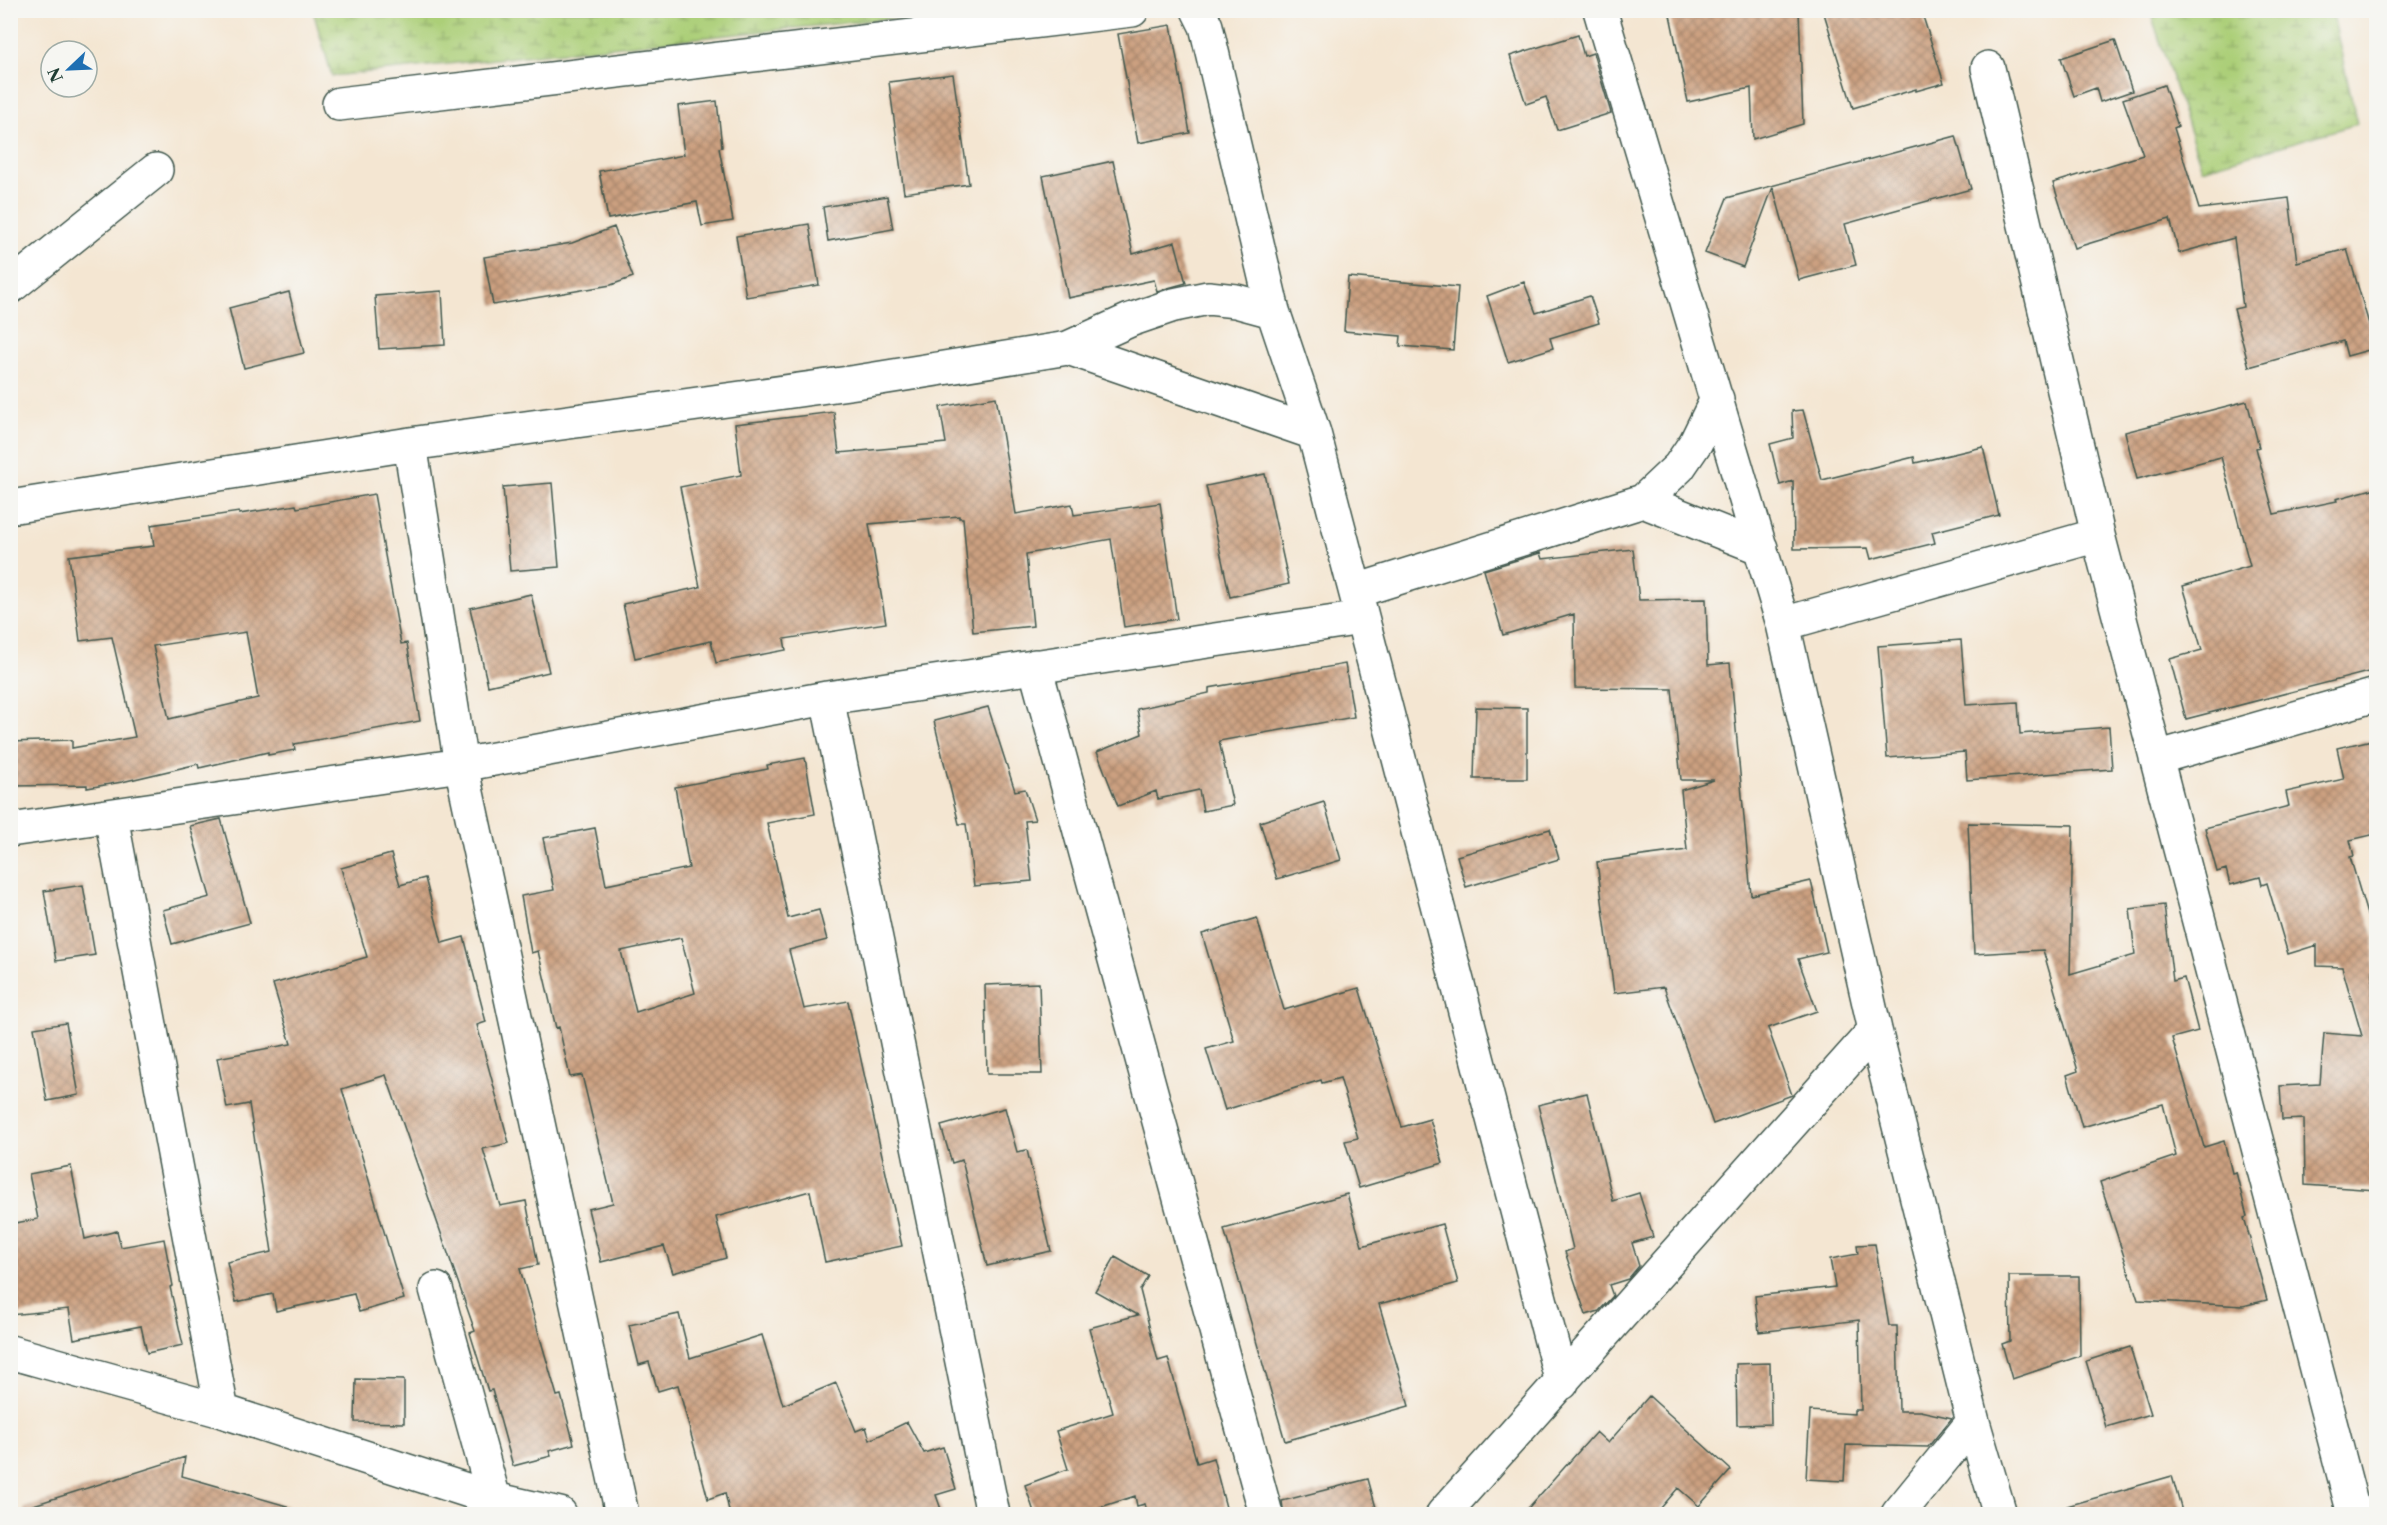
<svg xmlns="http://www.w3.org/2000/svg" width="2387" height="1525" viewBox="0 0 2387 1525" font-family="'Libre Caslon Text',serif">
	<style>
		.wetland { fill: url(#wetland-marsh); stroke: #668656; stroke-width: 1.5 }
		.building { fill: url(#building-cross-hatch); fill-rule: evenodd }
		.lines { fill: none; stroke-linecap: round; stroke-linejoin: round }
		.minor-casing { stroke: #3f564c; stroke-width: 36 }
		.minor { stroke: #fff; stroke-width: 33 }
	</style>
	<defs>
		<pattern id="wetland-marsh" width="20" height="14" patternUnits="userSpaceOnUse" patternTransform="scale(1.5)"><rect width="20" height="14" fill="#accf78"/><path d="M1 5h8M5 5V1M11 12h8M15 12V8" fill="none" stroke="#8ba963"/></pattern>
		<pattern id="building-cross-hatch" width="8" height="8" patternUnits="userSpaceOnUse" patternTransform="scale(1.5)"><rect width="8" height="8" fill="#cca080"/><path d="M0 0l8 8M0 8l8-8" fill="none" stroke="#a5846a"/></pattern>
	</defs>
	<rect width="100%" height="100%" fill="#f6f6f2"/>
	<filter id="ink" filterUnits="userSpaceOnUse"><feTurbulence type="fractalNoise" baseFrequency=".0167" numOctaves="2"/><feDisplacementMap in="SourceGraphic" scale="12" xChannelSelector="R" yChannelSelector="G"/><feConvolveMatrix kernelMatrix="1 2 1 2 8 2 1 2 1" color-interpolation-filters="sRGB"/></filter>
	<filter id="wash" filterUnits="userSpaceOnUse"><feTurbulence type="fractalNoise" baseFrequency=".008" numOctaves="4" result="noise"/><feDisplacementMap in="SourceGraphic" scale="24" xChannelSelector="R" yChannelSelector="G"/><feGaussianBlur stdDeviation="1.35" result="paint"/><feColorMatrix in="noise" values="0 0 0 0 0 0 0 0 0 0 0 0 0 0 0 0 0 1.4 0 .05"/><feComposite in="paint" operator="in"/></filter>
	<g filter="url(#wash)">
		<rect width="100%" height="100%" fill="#f4e6d2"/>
		<path class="wetland" d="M 313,11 L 313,10 L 961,11 L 332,76 Z
			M 2150,11 L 2332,11 L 2357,124 L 2202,169 Z"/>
		<g id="blocks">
			<path class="building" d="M 1669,10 L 1799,10 L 1803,124 L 1753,139 L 1751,88 L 1688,102 Z
				M 1823,10 L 1921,10 L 1944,83 L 1916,91 L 1916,89 L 1853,108 Z
				M 1171,25 L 1190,133 L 1138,143 L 1118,34 Z
				M 1578,35 L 1584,56 L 1593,53 L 1611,113 L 1557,130 L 1546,97 L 1526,104 L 1510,56 Z
				M 2115,40 L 2132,91 L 2100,102 L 2096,88 L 2074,96 L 2061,58 Z
				M 953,74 L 969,184 L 904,193 L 889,82 Z
				M 2164,85 L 2178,126 L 2174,128 L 2199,209 L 2289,198 L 2297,262 L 2347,249 L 2376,348 L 2347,356 L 2343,341 L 2249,367 L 2234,309 L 2243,307 L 2234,238 L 2179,253 L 2170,219 L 2074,248 L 2053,183 L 2143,155 L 2123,99 Z
				M 717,101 L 722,147 L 719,148 L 733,221 L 702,226 L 697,202 L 608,219 L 599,171 L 684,155 L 678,106 Z
				M 1956,136 L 1971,189 L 1845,224 L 1856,265 L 1799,280 L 1773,187 L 1743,267 L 1705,253 L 1727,198 Z
				M 1113,161 L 1133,254 L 1175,242 L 1186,283 L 1157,291 L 1154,280 L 1068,298 L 1043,176 Z
				M 887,196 L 893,229 L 828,241 L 823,207 Z
				M 809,224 L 819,285 L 746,297 L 736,236 Z
				M 614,227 L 633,277 L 611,285 L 493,305 L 484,257 L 572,243 Z
				M 1348,277 L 1458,287 L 1453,350 L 1400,346 L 1401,336 L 1344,331 Z
				M 1524,282 L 1536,313 L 1590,296 L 1599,323 L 1550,338 L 1553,348 L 1508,362 L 1487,296 Z
				M 442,291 L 445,345 L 379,349 L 375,296 Z
				M 289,292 L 304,353 L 244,368 L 229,308 Z
				M 996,397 L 1016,514 L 1072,504 L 1074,515 L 1160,503 L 1177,619 L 1124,627 L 1111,539 L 1026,554 L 1033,626 L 973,632 L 963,518 L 959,518 L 959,516 L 869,524 L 886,623 L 784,639 L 786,650 L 716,663 L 711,641 L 635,658 L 623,604 L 700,587 L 680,487 L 741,475 L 735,424 L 834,412 L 839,453 L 946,443 L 940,407 Z
				M 2247,401 L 2259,447 L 2256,448 L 2274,514 L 2337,501 L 2336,499 L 2376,488 L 2376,670 L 2186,719 L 2170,659 L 2202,650 L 2183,586 L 2250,566 L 2221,457 L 2137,479 L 2125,432 Z
				M 1803,410 L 1822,480 L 1914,457 L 1915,463 L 1983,447 L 1999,515 L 1932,532 L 1935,543 L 1871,559 L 1868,548 L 1794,549 L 1793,481 L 1780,485 L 1770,444 L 1793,438 L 1792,411 Z
				M 1265,474 L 1289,584 L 1230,597 L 1206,486 Z
				M 552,483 L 559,567 L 510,571 L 503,487 Z
				M 374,494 L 401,644 L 407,643 L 420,721 L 294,744 L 295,750 L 268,755 L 268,752 L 199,768 L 198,764 L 122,782 L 87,788 L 87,785 L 10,786 L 10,742 L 72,740 L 72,748 L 135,737 L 112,637 L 80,641 L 69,556 L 154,546 L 151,525 L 239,512 L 239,514 L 296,505 L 297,508 ZM 246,632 L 258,698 L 169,719 L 153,646 Z
				M 1633,549 L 1639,600 L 1706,599 L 1708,665 L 1730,663 L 1751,895 L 1811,881 L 1827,952 L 1798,959 L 1817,1011 L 1768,1028 L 1792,1095 L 1713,1124 L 1664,987 L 1614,993 L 1597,862 L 1687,850 L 1681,790 L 1714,780 L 1681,780 L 1672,689 L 1575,688 L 1574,614 L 1503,635 L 1484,570 L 1540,553 L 1542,559 Z
				M 531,594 L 549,672 L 488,686 L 470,608 Z
				M 1961,640 L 1966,705 L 2018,702 L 2020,734 L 2109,727 L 2112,769 L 1967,780 L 1965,752 L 1887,758 L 1878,646 Z
				M 1345,664 L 1354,717 L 1219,741 L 1233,805 L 1203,811 L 1199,790 L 1158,799 L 1156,791 L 1118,806 L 1097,752 L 1142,734 L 1137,709 L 1209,693 L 1209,688 Z
				M 988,707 L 1015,791 L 1025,789 L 1035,820 L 1025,821 L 1032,881 L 974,886 L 966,824 L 959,824 L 934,721 Z
				M 1476,707 L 1527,708 L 1527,779 L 1474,779 Z
				M 2376,739 L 2376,834 L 2350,840 L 2354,856 L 2350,857 L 2374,938 L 2371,1037 L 2376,1037 L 2376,1190 L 2305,1185 L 2304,1119 L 2282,1120 L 2280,1086 L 2320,1084 L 2324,1033 L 2362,1036 L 2342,967 L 2317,966 L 2317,945 L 2288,954 L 2267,883 L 2262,885 L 2260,877 L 2230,885 L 2226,869 L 2217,872 L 2205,828 L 2289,806 L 2286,792 L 2344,779 L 2337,748 Z
				M 805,758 L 815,814 L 767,823 L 788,918 L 819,910 L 827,940 L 789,950 L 804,1009 L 848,1001 L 902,1246 L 825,1262 L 810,1191 L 716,1217 L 726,1258 L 673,1273 L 664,1246 L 601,1262 L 588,1209 L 613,1203 L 582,1075 L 570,1077 L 559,1027 L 556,1028 L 538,951 L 531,953 L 521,896 L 554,890 L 543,838 L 595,828 L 606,885 L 689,868 L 675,787 L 768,769 L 767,765 ZM 681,938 L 695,993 L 636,1012 L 621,951 Z
				M 1324,802 L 1341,860 L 1277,879 L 1260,822 Z
				M 221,819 L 250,923 L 172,944 L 163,910 L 210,897 L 190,826 Z
				M 1968,823 L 2073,825 L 2070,974 L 2135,955 L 2130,909 L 2164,905 L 2173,981 L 2184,978 L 2198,1031 L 2172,1038 L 2204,1147 L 2224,1141 L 2232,1173 L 2236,1172 L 2247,1217 L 2244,1218 L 2267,1300 L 2243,1306 L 2138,1300 L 2100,1182 L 2176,1156 L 2163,1104 L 2082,1127 L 2067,1075 L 2078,1071 L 2043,950 L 1974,954 Z
				M 1550,829 L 1559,859 L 1466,887 L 1457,856 Z
				M 391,854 L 400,885 L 425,878 L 442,943 L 464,937 L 486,1022 L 477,1025 L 509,1143 L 483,1149 L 500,1206 L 526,1201 L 538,1265 L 520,1269 L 557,1396 L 561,1395 L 574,1444 L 549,1451 L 551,1456 L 513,1466 L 492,1390 L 488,1391 L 470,1333 L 475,1331 L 386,1075 L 342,1089 L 404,1299 L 359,1312 L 354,1294 L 276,1311 L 273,1294 L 236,1302 L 227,1262 L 272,1252 L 249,1104 L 227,1108 L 217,1058 L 291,1044 L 273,984 L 367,957 L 341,868 Z
				M 83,885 L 95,955 L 56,961 L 44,891 Z
				M 1257,918 L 1284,1010 L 1359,988 L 1402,1127 L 1430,1119 L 1443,1163 L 1359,1188 L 1345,1141 L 1358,1138 L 1340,1078 L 1322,1083 L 1321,1080 L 1225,1110 L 1206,1049 L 1234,1041 L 1202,934 Z
				M 1039,983 L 1042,1074 L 987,1074 L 985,985 Z
				M 66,1023 L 79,1095 L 47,1101 L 34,1028 Z
				M 1587,1093 L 1613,1201 L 1639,1193 L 1653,1237 L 1632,1243 L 1639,1266 L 1628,1279 L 1609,1285 L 1613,1296 L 1599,1311 L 1586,1315 L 1565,1252 L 1573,1249 L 1538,1105 Z
				M 1005,1108 L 1017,1152 L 1027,1150 L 1051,1251 L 987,1266 L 962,1160 L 952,1163 L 941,1126 Z
				M 71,1166 L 85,1239 L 117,1231 L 121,1247 L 164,1239 L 173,1286 L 170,1287 L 183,1345 L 147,1353 L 141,1326 L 74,1339 L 69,1309 L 10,1315 L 10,1224 L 38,1219 L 29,1174 Z
				M 1347,1194 L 1362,1246 L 1442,1224 L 1458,1283 L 1379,1304 L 1409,1406 L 1285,1441 L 1224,1229 Z
				M 1875,1244 L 1889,1326 L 1897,1326 L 1899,1411 L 1920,1411 L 1952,1418 L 1928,1447 L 1846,1445 L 1844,1481 L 1806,1479 L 1810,1411 L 1854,1414 L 1854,1410 L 1861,1410 L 1859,1320 L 1759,1332 L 1755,1296 L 1835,1287 L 1830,1259 L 1858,1254 L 1857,1245 Z
				M 1115,1257 L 1148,1276 L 1140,1290 L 1158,1361 L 1168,1358 L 1197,1463 L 1213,1458 L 1228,1515 L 1148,1515 L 1145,1504 L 1137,1506 L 1135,1496 L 1076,1515 L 1035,1515 L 1025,1485 L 1068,1469 L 1056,1431 L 1113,1413 L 1089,1328 L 1138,1315 L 1095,1291 Z
				M 2009,1276 L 2079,1276 L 2080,1356 L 2012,1379 L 2002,1344 L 2010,1341 Z
				M 679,1314 L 690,1358 L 762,1335 L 783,1405 L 836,1383 L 856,1431 L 866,1427 L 870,1440 L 907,1422 L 924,1453 L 943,1447 L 956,1489 L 936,1495 L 943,1515 L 730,1515 L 725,1493 L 708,1499 L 678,1385 L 658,1391 L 649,1362 L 639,1365 L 629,1325 Z
				M 2130,1347 L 2151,1414 L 2106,1427 L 2086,1361 Z
				M 1770,1363 L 1771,1424 L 1737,1425 L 1736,1364 Z
				M 356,1379 L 404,1380 L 404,1423 L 355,1422 Z
				M 1649,1396 L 1731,1470 L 1699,1506 L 1678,1488 L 1655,1515 L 1522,1515 L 1596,1432 L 1608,1443 Z
				M 185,1457 L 182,1476 L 287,1506 L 286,1515 L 25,1515 L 24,1508 Z
				M 2172,1476 L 2183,1515 L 2068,1515 L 2067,1506 Z
				M 1368,1479 L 1378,1515 L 1284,1515 L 1282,1501 Z"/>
		</g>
	</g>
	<g filter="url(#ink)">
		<use href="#blocks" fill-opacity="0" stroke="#3f564c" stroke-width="1.5"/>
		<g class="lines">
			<g class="minor-casing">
				<path id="minor" d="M 1198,10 L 1206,26 L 1273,311 L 1314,433 L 1562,1383
					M 1600,10 L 1783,624 L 1875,1030 L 1973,1422 L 2000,1514
					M 1988,68 L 2098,535 L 2354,1514
					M 339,104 L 1132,10
					M 10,287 L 156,170
					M 1068,348 L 1314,433
					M 410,444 L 461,765 L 622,1514
					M 1643,501 L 1761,548
					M 10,507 L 410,444 L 856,382 L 1068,348 L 1130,320 L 1174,305 L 1208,298 L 1236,301 L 1273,311
					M 1356,591 L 1643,501 L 1679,467 L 1696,442 L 1717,399
					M 1783,624 L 2098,535
					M 1035,666 L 1266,1514
					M 827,698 L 993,1514
					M 2156,758 L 2376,695
					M 111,816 L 222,1411
					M 10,830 L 461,765 L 827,698 L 1362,618
					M 436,1289 L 494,1499
					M 10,1352 L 222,1411 L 494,1499 L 560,1514
					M 1443,1514 L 1875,1030
					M 1898,1514 L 1973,1422"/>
			</g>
			<use href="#minor" class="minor"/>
		</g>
	</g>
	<rect width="2387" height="1525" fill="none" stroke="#f6f6f2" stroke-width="36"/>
	<g transform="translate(69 69) rotate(247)"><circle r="28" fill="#f6f6f2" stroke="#a0aca6" stroke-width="1.5"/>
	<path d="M0-4.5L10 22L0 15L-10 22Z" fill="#1f6fb2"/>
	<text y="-9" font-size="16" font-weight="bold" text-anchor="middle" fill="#1f3d34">N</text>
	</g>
</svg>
